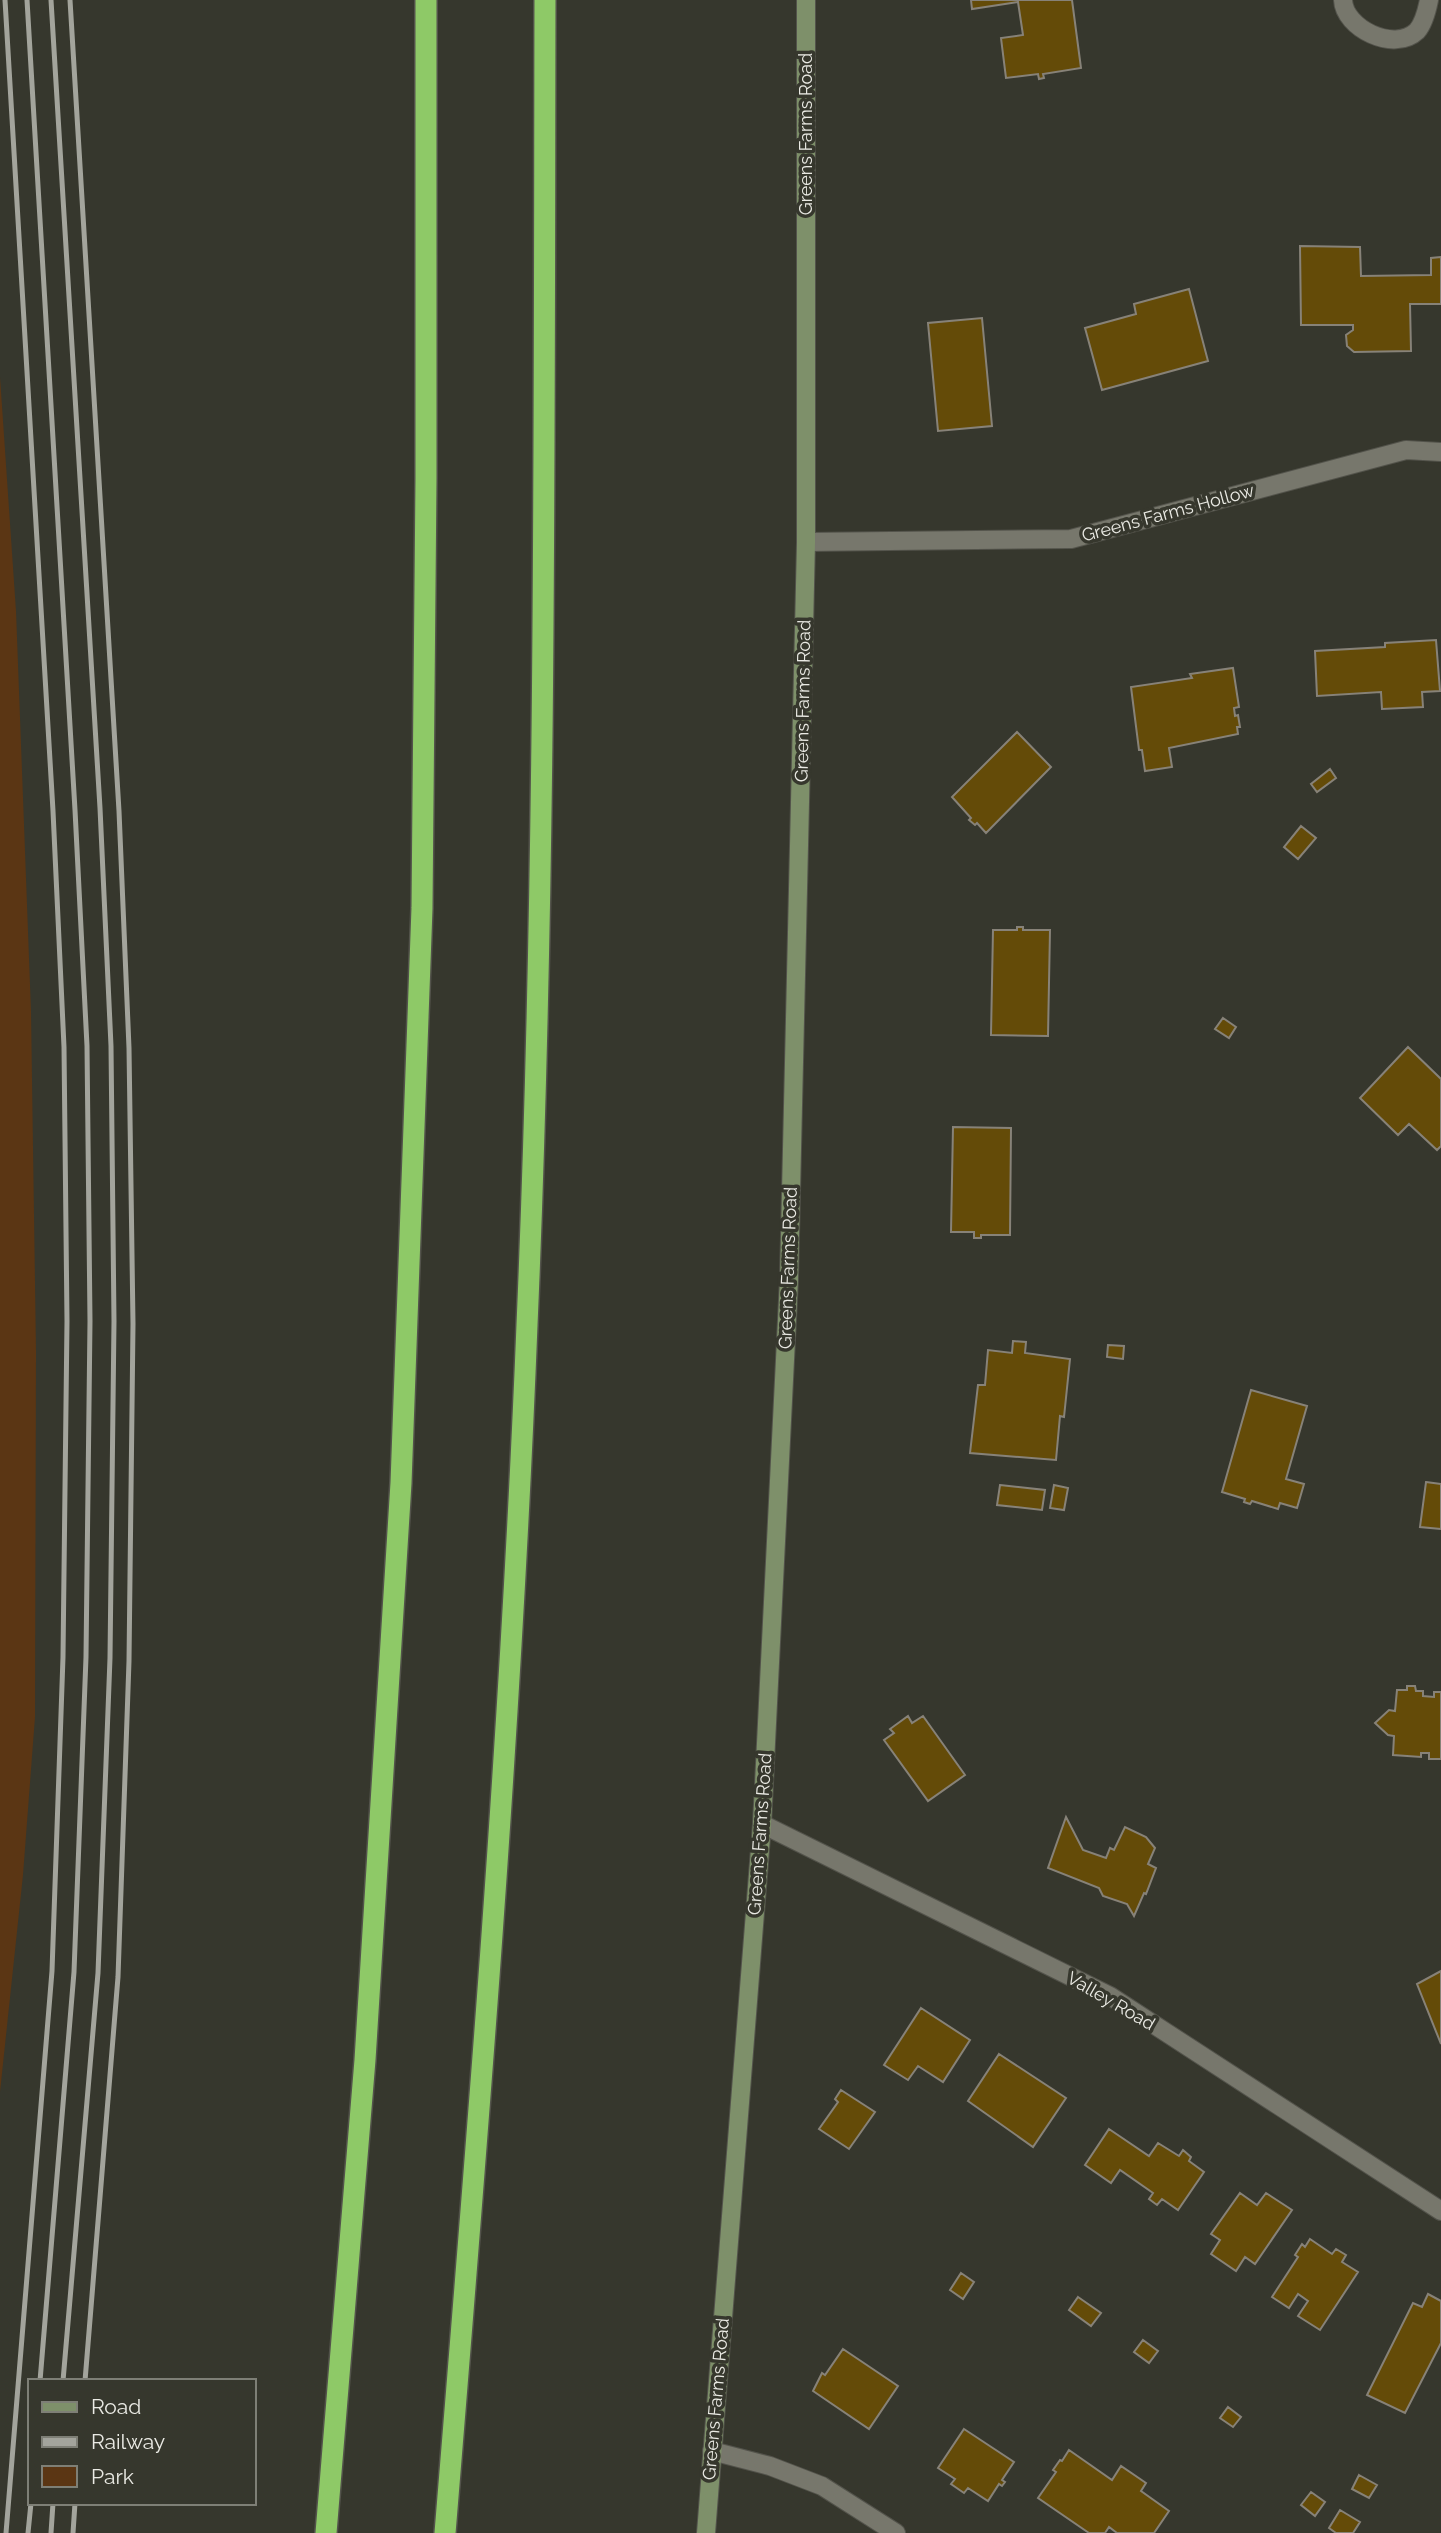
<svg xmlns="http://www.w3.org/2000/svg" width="1441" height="2533" viewBox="0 0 1441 2533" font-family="Raleway,sans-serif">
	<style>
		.green { fill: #5b3614 }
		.building { fill: #644b08; stroke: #878278; stroke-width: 2 }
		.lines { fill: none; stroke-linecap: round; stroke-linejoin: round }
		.street-casing { stroke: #53534b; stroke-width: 20 }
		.secondary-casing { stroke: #53534b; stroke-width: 20 }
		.highway-casing { stroke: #53534b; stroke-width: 24 }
		.street { stroke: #77776c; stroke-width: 18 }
		.secondary { stroke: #7e906a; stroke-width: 18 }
		.highway { stroke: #8ec967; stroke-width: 21 }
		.rail { stroke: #a3a49c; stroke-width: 5 }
		.labels { text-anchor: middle; stroke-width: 7; stroke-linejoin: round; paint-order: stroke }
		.street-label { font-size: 18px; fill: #eaeae4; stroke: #36372d }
	</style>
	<rect width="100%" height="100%" fill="#36372d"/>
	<path class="green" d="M 0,377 L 16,611 L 31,1011 L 36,1351 L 35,1717 L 23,1875 L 0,2092 Z"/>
	<path class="building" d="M 971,0 L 1072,0 L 1081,68 L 1043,74 L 1044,78 L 1039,79 L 1038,74 L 1006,78 L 1001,38 L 1023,35 L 1018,2 L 972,9 Z
		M 1300,246 L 1360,247 L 1361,276 L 1431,275 L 1431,258 L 1441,257 L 1441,304 L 1410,304 L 1411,351 L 1354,352 L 1347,346 L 1346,335 L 1353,330 L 1353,325 L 1301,325 Z
		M 1189,289 L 1208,361 L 1102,390 L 1085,328 L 1136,314 L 1134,304 Z
		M 982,318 L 992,426 L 938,431 L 928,323 Z
		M 1436,640 L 1440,691 L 1422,692 L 1423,707 L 1382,709 L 1381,692 L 1317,696 L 1315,651 L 1385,647 L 1385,643 Z
		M 1233,668 L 1239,707 L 1234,708 L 1235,716 L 1238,715 L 1240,727 L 1237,727 L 1238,734 L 1169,748 L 1172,767 L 1145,771 L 1142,750 L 1139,750 L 1131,687 L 1192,678 L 1190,674 Z
		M 1017,732 L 1051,767 L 986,833 L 977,823 L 975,825 L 969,820 L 971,818 L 952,797 Z
		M 1330,769 L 1336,778 L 1317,792 L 1311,784 Z
		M 1301,826 L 1316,838 L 1298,859 L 1284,847 Z
		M 1017,927 L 1023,927 L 1023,930 L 1050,930 L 1048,1036 L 991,1035 L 993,930 L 1017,930 Z
		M 1223,1018 L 1236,1027 L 1229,1038 L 1215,1029 Z
		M 1408,1047 L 1441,1079 L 1441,1146 L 1437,1150 L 1409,1124 L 1398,1135 L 1360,1098 Z
		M 953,1127 L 1011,1128 L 1010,1235 L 981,1235 L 981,1238 L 974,1238 L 974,1232 L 951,1232 Z
		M 1013,1341 L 1026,1342 L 1025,1353 L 1070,1359 L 1064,1417 L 1060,1416 L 1056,1460 L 970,1453 L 978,1385 L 985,1385 L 988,1350 L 1012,1353 Z
		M 1108,1345 L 1124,1346 L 1123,1359 L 1107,1357 Z
		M 1251,1390 L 1307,1406 L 1286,1479 L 1304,1484 L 1297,1508 L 1280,1503 L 1278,1509 L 1252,1501 L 1250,1504 L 1244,1502 L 1245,1499 L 1222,1492 Z
		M 1426,1482 L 1441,1484 L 1441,1529 L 1420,1527 Z
		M 1000,1485 L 1045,1490 L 1042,1510 L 997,1505 Z
		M 1054,1485 L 1068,1488 L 1064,1510 L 1050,1508 Z
		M 1407,1686 L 1415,1686 L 1416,1691 L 1423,1691 L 1423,1696 L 1434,1697 L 1434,1692 L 1441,1692 L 1441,1759 L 1429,1759 L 1429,1753 L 1421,1753 L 1421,1757 L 1393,1755 L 1394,1736 L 1388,1735 L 1375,1723 L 1389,1710 L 1395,1711 L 1397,1690 L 1407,1690 Z
		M 908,1716 L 912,1723 L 923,1716 L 965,1775 L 928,1801 L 884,1740 L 894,1733 L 890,1729 Z
		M 1066,1817 L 1083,1850 L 1106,1858 L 1110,1848 L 1114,1850 L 1125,1827 L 1146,1837 L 1155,1848 L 1148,1864 L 1156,1868 L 1146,1894 L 1144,1893 L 1134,1916 L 1127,1904 L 1103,1896 L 1099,1888 L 1048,1868 Z
		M 1441,1971 L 1441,2044 L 1417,1984 Z
		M 921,2008 L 970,2040 L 943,2082 L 918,2066 L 908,2080 L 884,2065 Z
		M 999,2054 L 1066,2098 L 1033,2147 L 968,2101 Z
		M 841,2090 L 875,2112 L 849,2149 L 819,2129 L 838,2102 L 835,2099 Z
		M 1109,2129 L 1149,2156 L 1158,2143 L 1179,2156 L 1183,2150 L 1191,2157 L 1189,2161 L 1204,2172 L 1178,2210 L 1162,2199 L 1157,2205 L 1149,2199 L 1153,2193 L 1120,2170 L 1111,2183 L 1085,2165 Z
		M 1240,2193 L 1257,2205 L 1266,2193 L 1292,2210 L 1255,2264 L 1245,2257 L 1236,2271 L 1211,2254 L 1220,2240 L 1211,2234 Z
		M 1310,2239 L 1332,2254 L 1336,2249 L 1346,2255 L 1342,2262 L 1358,2272 L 1320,2330 L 1298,2316 L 1308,2301 L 1298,2294 L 1289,2308 L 1272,2297 L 1298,2257 L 1295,2255 L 1302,2244 L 1305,2247 Z
		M 961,2273 L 974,2282 L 963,2299 L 950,2290 Z
		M 1428,2294 L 1441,2301 L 1441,2343 L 1405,2413 L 1367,2395 L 1413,2303 L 1422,2307 Z
		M 1078,2297 L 1101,2313 L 1091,2326 L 1069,2310 Z
		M 1143,2340 L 1158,2351 L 1149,2363 L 1134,2352 Z
		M 843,2349 L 898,2386 L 869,2429 L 813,2391 L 822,2373 L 825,2375 Z
		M 1228,2407 L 1241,2417 L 1233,2427 L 1220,2418 Z
		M 964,2429 L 1014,2462 L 1002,2480 L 1005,2482 L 1002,2486 L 999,2484 L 988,2501 L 968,2488 L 964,2493 L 951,2484 L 955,2479 L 938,2468 Z
		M 1069,2450 L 1112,2480 L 1121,2466 L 1146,2483 L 1141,2491 L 1169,2511 L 1154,2533 L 1117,2533 L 1109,2527 L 1105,2533 L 1089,2533 L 1038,2498 L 1056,2472 L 1053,2470 L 1060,2460 L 1062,2461 Z
		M 1359,2475 L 1377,2485 L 1369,2498 L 1352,2489 Z
		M 1311,2492 L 1325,2502 L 1315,2516 L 1301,2505 Z
		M 1340,2510 L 1360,2522 L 1353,2533 L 1336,2533 L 1329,2528 Z"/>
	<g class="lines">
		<g class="street-casing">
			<path id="street" d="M 1343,0 C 1344,28 1394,53 1417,31 C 1424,23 1427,10 1429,0
				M 806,542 L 1071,539 L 1406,450 L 1441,452
				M 762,1824 L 1110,1996 L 1441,2211
				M 712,2451 L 770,2466 L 822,2486 L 896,2533"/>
		</g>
		<g class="secondary-casing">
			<path id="secondary" d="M 706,2533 L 762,1824 L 789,1279 L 806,542 L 806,0"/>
		</g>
		<g class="highway-casing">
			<path id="highway" d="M 326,2533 L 365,2060 L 401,1483 L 422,908 L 426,479 L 426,0
				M 445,2533 C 478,2131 511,1729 527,1325 C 546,884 544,442 545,0"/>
		</g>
		<use href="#street" class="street"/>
		<use href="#secondary" class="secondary"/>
		<use href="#highway" class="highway"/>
		<path class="rail" d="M 5,0 L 53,811 L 64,1047 L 67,1321 L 63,1657 L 52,1971 L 6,2533
			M 27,0 L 75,810 L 87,1046 L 90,1321 L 86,1657 L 74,1972 L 40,2381
			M 51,0 L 100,808 L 111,1046 L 114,1321 L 110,1658 L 98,1973 L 63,2381
			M 70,0 L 119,811 L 129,1048 L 133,1324 L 129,1661 L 118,1977 L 85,2381
			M 28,2533 L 31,2503
			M 51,2533 L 53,2503
			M 73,2533 L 75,2503"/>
	</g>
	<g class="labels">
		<g class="street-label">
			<text transform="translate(806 134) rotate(-90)" y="6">Greens Farms Road</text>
			<text transform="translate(1168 513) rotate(-15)" y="6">Greens Farms Hollow</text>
			<text transform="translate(803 701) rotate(-89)" y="6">Greens Farms Road</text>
			<text transform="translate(788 1268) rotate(-88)" y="6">Greens Farms Road</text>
			<text transform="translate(760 1834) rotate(-86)" y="6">Greens Farms Road</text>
			<text transform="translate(1111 2001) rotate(30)" y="6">Valley Road</text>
			<text transform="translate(716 2399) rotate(-85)" y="6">Greens Farms Road</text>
		</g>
	</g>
	<rect x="28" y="2379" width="228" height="126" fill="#36372d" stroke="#7e7f76" stroke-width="2"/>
	<rect x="42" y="2402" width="35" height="10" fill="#7e906a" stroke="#7e7f76" stroke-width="2"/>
	<text x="91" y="2414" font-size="21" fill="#eaeae4">Road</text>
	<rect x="42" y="2437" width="35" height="10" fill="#a3a49c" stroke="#7e7f76" stroke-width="2"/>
	<text x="91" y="2449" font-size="21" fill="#eaeae4">Railway</text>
	<rect x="42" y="2466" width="35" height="21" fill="#5b3614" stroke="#7e7f76" stroke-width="2"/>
	<text x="91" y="2484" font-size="21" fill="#eaeae4">Park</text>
</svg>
